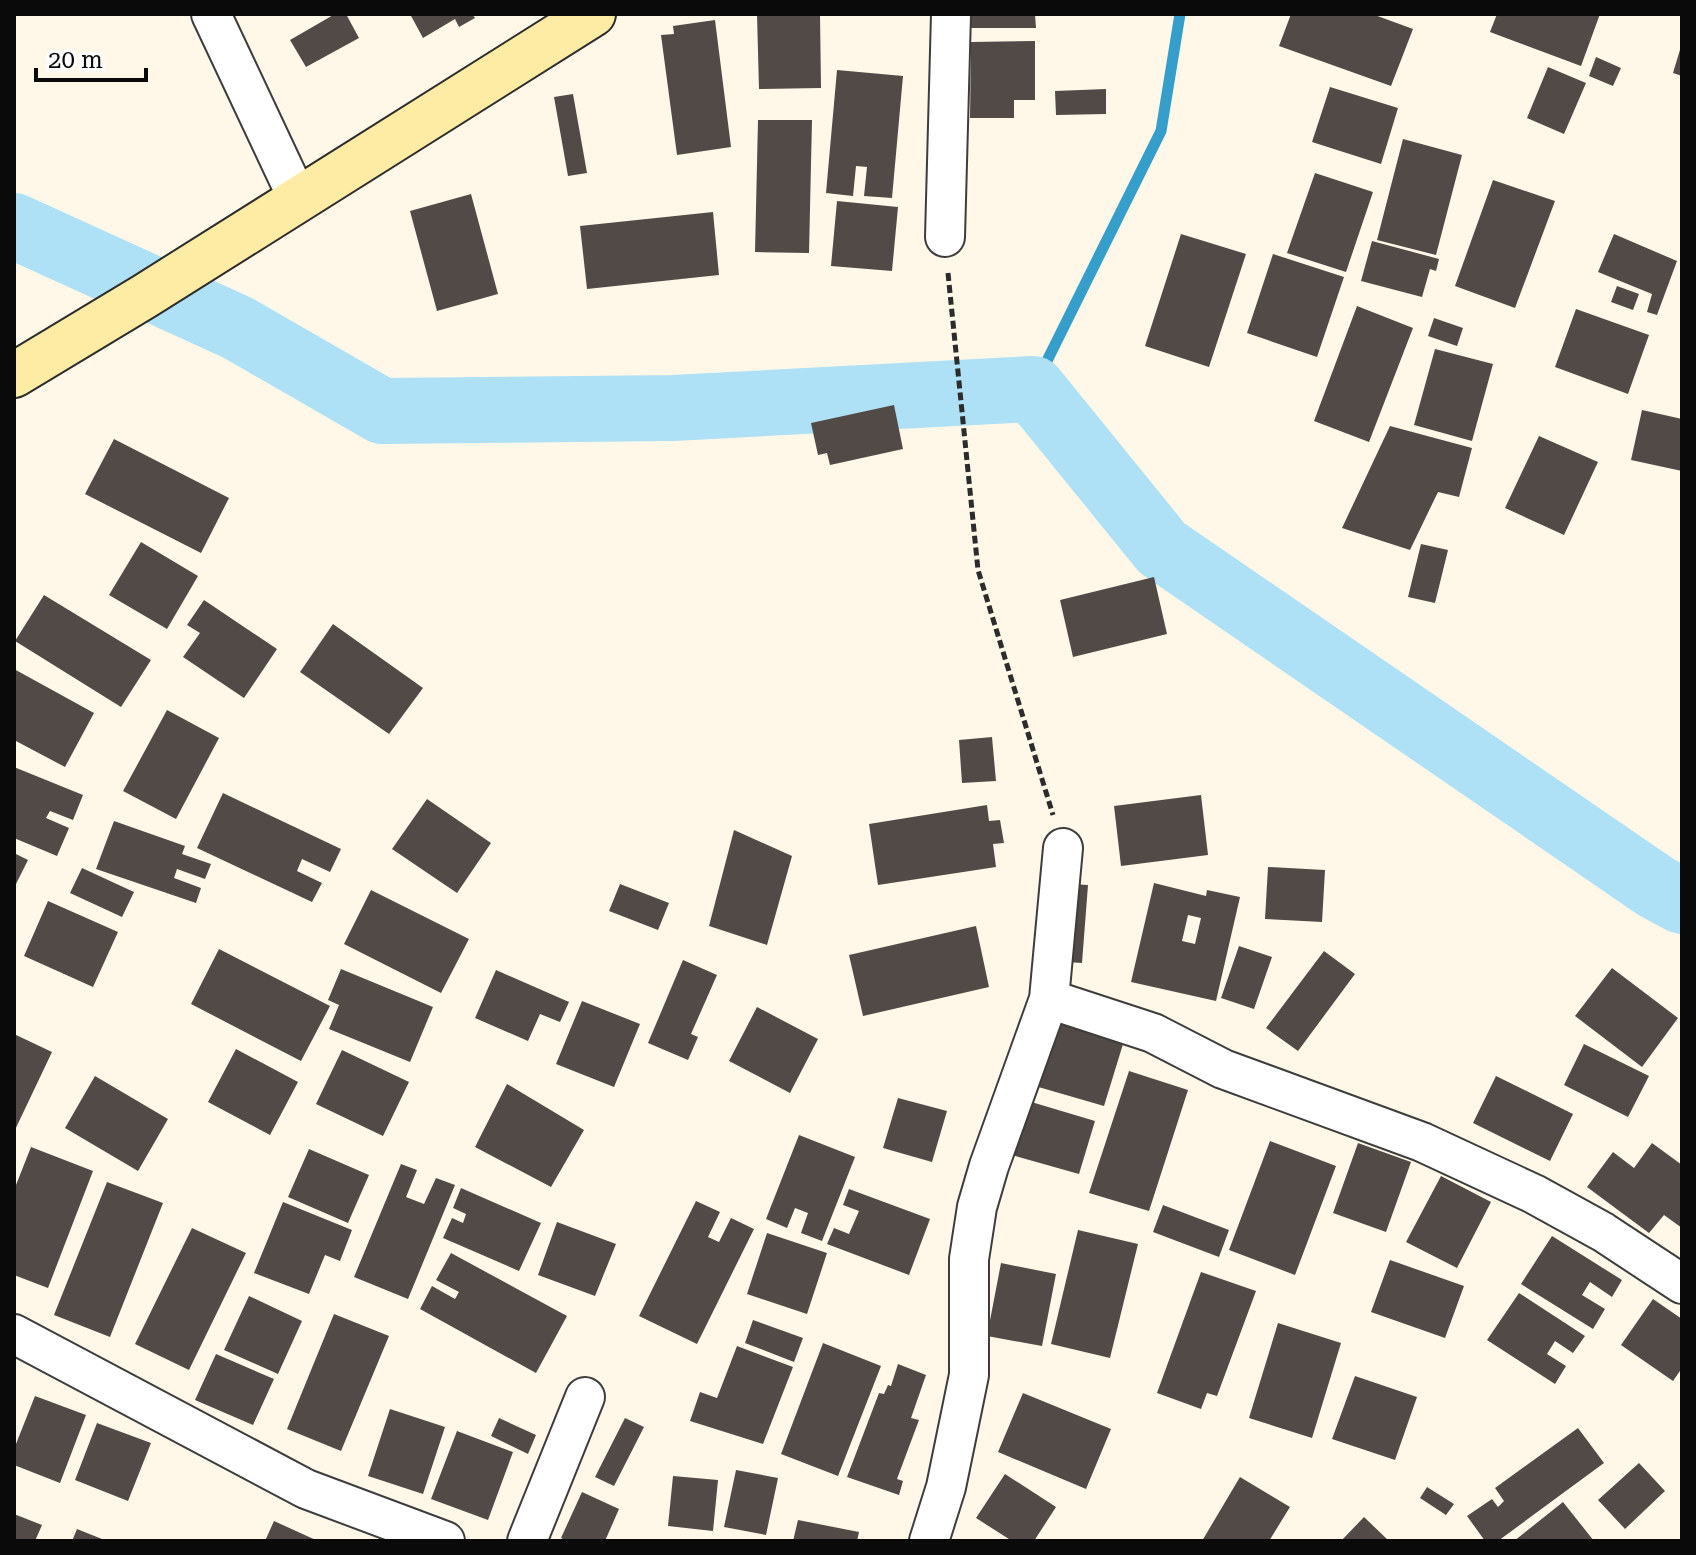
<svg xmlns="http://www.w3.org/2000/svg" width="1696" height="1555" viewBox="0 0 1696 1555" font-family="'Roboto Serif',serif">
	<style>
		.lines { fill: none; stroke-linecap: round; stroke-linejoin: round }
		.stream { stroke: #369eca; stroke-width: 11 }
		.river { stroke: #aee1f5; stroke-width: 66 }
		.building { fill: #524a47; fill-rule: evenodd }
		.street-casing { stroke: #3d3d3d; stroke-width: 42 }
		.secondary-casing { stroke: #2c2c2c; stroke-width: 48 }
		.path { stroke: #2c2c2c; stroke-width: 5; stroke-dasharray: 8 4; stroke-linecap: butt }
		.street { stroke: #fff; stroke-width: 38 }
		.secondary { stroke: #feeba4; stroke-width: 44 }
	</style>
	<rect width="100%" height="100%" fill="#fff8e8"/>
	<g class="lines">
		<path class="stream" d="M 1033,389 L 1161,131 L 1180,14"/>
		<path class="river" d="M 14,226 L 238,328 L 382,411 L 673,408 L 1033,389 L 1162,548 L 1656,887 L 1682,901"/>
	</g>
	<path class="building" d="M 335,14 L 346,14 L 359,38 L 306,67 L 290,40 Z
		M 410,14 L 472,14 L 475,18 L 459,27 L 455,19 L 423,38 Z
		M 757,14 L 820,14 L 821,88 L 759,89 Z
		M 966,14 L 1035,14 L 1036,28 L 966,28 Z
		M 1291,14 L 1372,14 L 1413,29 L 1391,86 L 1279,46 Z
		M 1497,14 L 1600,14 L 1581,66 L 1490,32 Z
		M 715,20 L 731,147 L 677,155 L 661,35 L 674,34 L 673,26 Z
		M 1035,41 L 1035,100 L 1014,100 L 1014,118 L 970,118 L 971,42 Z
		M 1682,43 L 1682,76 L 1673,73 Z
		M 1596,57 L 1621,68 L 1613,86 L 1589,76 Z
		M 1548,67 L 1586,83 L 1564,134 L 1527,118 Z
		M 837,70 L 903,76 L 892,198 L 864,196 L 867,167 L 856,166 L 853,196 L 826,193 Z
		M 1330,87 L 1398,108 L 1381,164 L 1312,142 Z
		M 1106,89 L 1106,114 L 1056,115 L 1055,91 Z
		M 573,94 L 587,173 L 568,176 L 554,97 Z
		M 758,120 L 812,120 L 809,253 L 755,252 Z
		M 1403,139 L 1462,155 L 1436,255 L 1377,240 Z
		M 1315,173 L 1373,192 L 1346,272 L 1287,253 Z
		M 1493,180 L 1555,201 L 1515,308 L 1455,286 Z
		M 471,194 L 498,294 L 437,311 L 410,211 Z
		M 837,201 L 898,207 L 892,271 L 831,266 Z
		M 713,212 L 719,275 L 587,289 L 580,226 Z
		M 1181,234 L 1246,254 L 1209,367 L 1145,346 Z
		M 1614,234 L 1677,261 L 1657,315 L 1647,312 L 1652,294 L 1598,272 Z
		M 1372,241 L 1439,259 L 1436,271 L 1430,269 L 1422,297 L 1361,281 Z
		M 1273,254 L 1344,277 L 1317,357 L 1247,333 Z
		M 1617,286 L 1639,294 L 1633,310 L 1611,302 Z
		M 1357,306 L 1413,328 L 1369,442 L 1314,421 Z
		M 1576,309 L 1649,335 L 1628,394 L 1555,367 Z
		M 1434,318 L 1463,328 L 1457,346 L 1428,336 Z
		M 1435,349 L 1493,364 L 1472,441 L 1414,425 Z
		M 894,405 L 903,449 L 830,465 L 827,453 L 818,455 L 811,423 Z
		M 1642,410 L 1682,419 L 1682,471 L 1631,460 Z
		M 1390,426 L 1472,448 L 1459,497 L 1438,492 L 1410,550 L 1342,528 Z
		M 1539,436 L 1598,462 L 1564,535 L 1505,508 Z
		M 114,439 L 229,498 L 201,553 L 85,494 Z
		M 141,542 L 198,576 L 167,629 L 109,595 Z
		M 1421,544 L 1448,550 L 1435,603 L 1408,597 Z
		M 1154,577 L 1167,634 L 1073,657 L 1060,600 Z
		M 44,595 L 151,660 L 121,707 L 15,641 Z
		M 204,600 L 277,649 L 244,698 L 183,657 L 200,633 L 187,625 Z
		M 333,624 L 423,688 L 389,734 L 300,672 Z
		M 14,669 L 94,713 L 65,767 L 14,740 Z
		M 167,710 L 219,738 L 176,819 L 123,791 Z
		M 992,737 L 996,781 L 962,783 L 959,740 Z
		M 14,767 L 83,795 L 73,820 L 50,811 L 46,818 L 69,828 L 57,856 L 14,838 Z
		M 223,793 L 341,849 L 330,872 L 302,859 L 297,871 L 322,883 L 312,902 L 197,848 Z
		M 1201,795 L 1208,855 L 1121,866 L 1114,806 Z
		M 427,799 L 491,843 L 457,893 L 392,849 Z
		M 987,805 L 989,821 L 1000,820 L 1004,843 L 993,844 L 996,867 L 878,885 L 869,824 Z
		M 114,821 L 185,846 L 182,854 L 211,864 L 205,879 L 177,869 L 174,878 L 201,888 L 196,903 L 96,869 Z
		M 734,830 L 792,856 L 767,945 L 709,926 Z
		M 14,853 L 28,860 L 14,888 Z
		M 1268,867 L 1325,870 L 1322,922 L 1265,919 Z
		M 82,868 L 134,892 L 122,917 L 70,893 Z
		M 1055,883 L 1088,885 L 1082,963 L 1050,961 Z
		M 1154,883 L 1206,896 L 1207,890 L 1240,897 L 1216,1001 L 1131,982 ZM 1188,915 L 1201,918 L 1195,944 L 1182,941 Z
		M 620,884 L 669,903 L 658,930 L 609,911 Z
		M 371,890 L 469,939 L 441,993 L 344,944 Z
		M 48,901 L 118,932 L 93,987 L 24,956 Z
		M 976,926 L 989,987 L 863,1016 L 849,955 Z
		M 1239,946 L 1272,957 L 1254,1009 L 1221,998 Z
		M 219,949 L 330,1006 L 301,1061 L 191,1004 Z
		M 1324,951 L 1355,974 L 1298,1051 L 1266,1028 Z
		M 683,960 L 717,975 L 691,1034 L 698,1037 L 688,1060 L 648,1043 Z
		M 1612,968 L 1678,1018 L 1642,1067 L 1575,1016 Z
		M 341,969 L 433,1007 L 410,1062 L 329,1029 L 339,1005 L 328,1000 Z
		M 496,970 L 569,1002 L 560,1022 L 540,1014 L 528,1041 L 475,1018 Z
		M 582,1001 L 640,1024 L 614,1087 L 556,1064 Z
		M 757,1007 L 818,1039 L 790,1093 L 729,1061 Z
		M 1051,1009 L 1127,1031 L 1104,1106 L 1028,1084 Z
		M 14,1034 L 52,1052 L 14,1132 Z
		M 1584,1044 L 1649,1076 L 1628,1117 L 1564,1085 Z
		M 236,1049 L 298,1082 L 270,1135 L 208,1102 Z
		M 342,1050 L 409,1082 L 383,1136 L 316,1104 Z
		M 1129,1071 L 1188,1090 L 1149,1211 L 1089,1193 Z
		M 95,1076 L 168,1119 L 138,1171 L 65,1128 Z
		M 1496,1076 L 1573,1114 L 1550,1161 L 1473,1123 Z
		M 507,1084 L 584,1130 L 551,1187 L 475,1147 Z
		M 898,1098 L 947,1111 L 932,1162 L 883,1148 Z
		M 1028,1101 L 1095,1121 L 1079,1174 L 1012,1155 Z
		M 799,1135 L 855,1157 L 822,1241 L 801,1233 L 808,1213 L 795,1208 L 787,1228 L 766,1219 Z
		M 1270,1141 L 1336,1166 L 1295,1275 L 1229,1250 Z
		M 1358,1143 L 1411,1162 L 1386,1232 L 1333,1213 Z
		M 1652,1143 L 1682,1165 L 1682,1228 L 1664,1215 L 1649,1233 L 1587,1187 L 1613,1152 L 1634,1168 Z
		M 31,1147 L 93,1171 L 48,1288 L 14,1275 L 14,1190 Z
		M 309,1149 L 369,1175 L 348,1223 L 288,1197 Z
		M 401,1164 L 417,1170 L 406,1197 L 424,1204 L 436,1178 L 455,1185 L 408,1299 L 354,1277 Z
		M 1441,1176 L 1491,1202 L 1457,1268 L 1406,1242 Z
		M 107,1182 L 163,1203 L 110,1337 L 54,1315 Z
		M 461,1188 L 541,1223 L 519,1271 L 443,1238 L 452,1218 L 463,1223 L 466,1214 L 453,1208 Z
		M 849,1189 L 930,1219 L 909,1275 L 827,1244 L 834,1228 L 849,1234 L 859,1211 L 843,1205 Z
		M 696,1201 L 720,1212 L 708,1237 L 719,1242 L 731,1218 L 754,1229 L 697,1344 L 639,1316 Z
		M 283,1202 L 352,1230 L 340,1261 L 325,1255 L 309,1294 L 254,1273 Z
		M 1163,1205 L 1229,1230 L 1219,1257 L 1153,1232 Z
		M 557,1222 L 616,1244 L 595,1296 L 538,1275 Z
		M 192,1228 L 246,1253 L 189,1370 L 135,1344 Z
		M 1078,1230 L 1138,1244 L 1110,1358 L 1051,1344 Z
		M 767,1233 L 827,1253 L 807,1314 L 747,1294 Z
		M 1552,1236 L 1622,1280 L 1612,1297 L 1590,1282 L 1582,1295 L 1605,1309 L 1593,1329 L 1521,1284 Z
		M 451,1253 L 567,1316 L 536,1373 L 420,1309 L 432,1286 L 455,1299 L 459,1292 L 436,1280 Z
		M 1390,1260 L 1464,1286 L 1445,1338 L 1371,1312 Z
		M 1001,1263 L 1056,1274 L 1042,1346 L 987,1336 Z
		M 1201,1272 L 1256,1291 L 1217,1396 L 1207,1393 L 1201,1409 L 1157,1393 Z
		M 1519,1293 L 1585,1336 L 1573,1353 L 1555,1341 L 1547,1354 L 1566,1366 L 1555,1384 L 1487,1340 Z
		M 249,1296 L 302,1321 L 278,1374 L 224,1350 Z
		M 1653,1299 L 1682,1319 L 1682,1368 L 1673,1381 L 1621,1345 Z
		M 334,1314 L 389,1336 L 341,1451 L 287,1429 Z
		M 753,1320 L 803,1338 L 794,1362 L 745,1343 Z
		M 1278,1323 L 1341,1343 L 1312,1438 L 1249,1418 Z
		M 823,1343 L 881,1366 L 838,1476 L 781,1454 Z
		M 737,1346 L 793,1367 L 763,1444 L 690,1421 L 700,1392 L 717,1398 Z
		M 216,1354 L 274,1379 L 253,1425 L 195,1400 Z
		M 898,1364 L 926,1375 L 911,1418 L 919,1420 L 897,1479 L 903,1481 L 899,1495 L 847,1477 L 879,1393 L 884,1394 L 888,1385 L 891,1386 Z
		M 1355,1376 L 1417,1397 L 1395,1460 L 1332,1439 Z
		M 1023,1393 L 1111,1429 L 1086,1489 L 998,1452 Z
		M 35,1396 L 86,1415 L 60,1483 L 14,1465 L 14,1449 Z
		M 390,1409 L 445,1427 L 423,1494 L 368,1476 Z
		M 499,1418 L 536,1435 L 528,1454 L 491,1436 Z
		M 625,1418 L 644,1427 L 614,1486 L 595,1477 Z
		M 97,1423 L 151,1443 L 128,1501 L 75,1480 Z
		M 1578,1428 L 1604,1463 L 1498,1541 L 1485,1541 L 1467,1516 L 1492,1499 L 1498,1507 L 1504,1501 L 1495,1488 Z
		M 457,1431 L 513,1452 L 488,1520 L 431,1499 Z
		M 1639,1463 L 1665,1491 L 1625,1529 L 1598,1500 Z
		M 736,1470 L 778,1478 L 766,1535 L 724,1527 Z
		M 1005,1474 L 1056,1507 L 1034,1541 L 1012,1541 L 976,1518 Z
		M 673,1476 L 718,1480 L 713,1531 L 668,1526 Z
		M 1240,1477 L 1290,1507 L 1269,1541 L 1202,1541 Z
		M 1427,1487 L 1454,1504 L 1446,1515 L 1420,1498 Z
		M 582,1492 L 619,1509 L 605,1541 L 567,1541 L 561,1538 Z
		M 1563,1502 L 1594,1541 L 1514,1541 Z
		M 14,1514 L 42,1525 L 35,1541 L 14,1541 Z
		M 1364,1517 L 1389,1541 L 1341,1541 Z
		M 798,1520 L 859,1532 L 857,1541 L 793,1541 Z
		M 274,1521 L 318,1541 L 265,1541 Z
		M 77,1529 L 107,1541 L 72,1541 Z"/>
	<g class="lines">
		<g class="street-casing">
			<path id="street" d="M 211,14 L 298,199
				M 945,237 L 951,14
				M 1049,999 L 1153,1033 L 1223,1069 L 1422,1142 L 1534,1194 L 1603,1232 L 1682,1284
				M 14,1334 L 306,1489 L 445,1541
				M 527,1541 L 585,1397
				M 929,1541 L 946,1487 L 969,1375 L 969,1259 L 977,1207 L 989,1166 L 1049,999 L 1063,848"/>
		</g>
		<g class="secondary-casing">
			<path id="secondary" d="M 14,375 L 145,296 L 593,14"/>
		</g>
		<path class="path" d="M 948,273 L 978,570 L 1053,815"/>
		<use href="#street" class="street"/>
		<use href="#secondary" class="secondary"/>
	</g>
	<rect width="1696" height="1555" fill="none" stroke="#0a0a0a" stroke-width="32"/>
	<path d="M36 68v12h110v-12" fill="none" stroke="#0a0a0a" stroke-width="4"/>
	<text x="48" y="68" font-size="24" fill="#0a0a0a" stroke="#ffffff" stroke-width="6" paint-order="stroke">20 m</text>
</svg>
